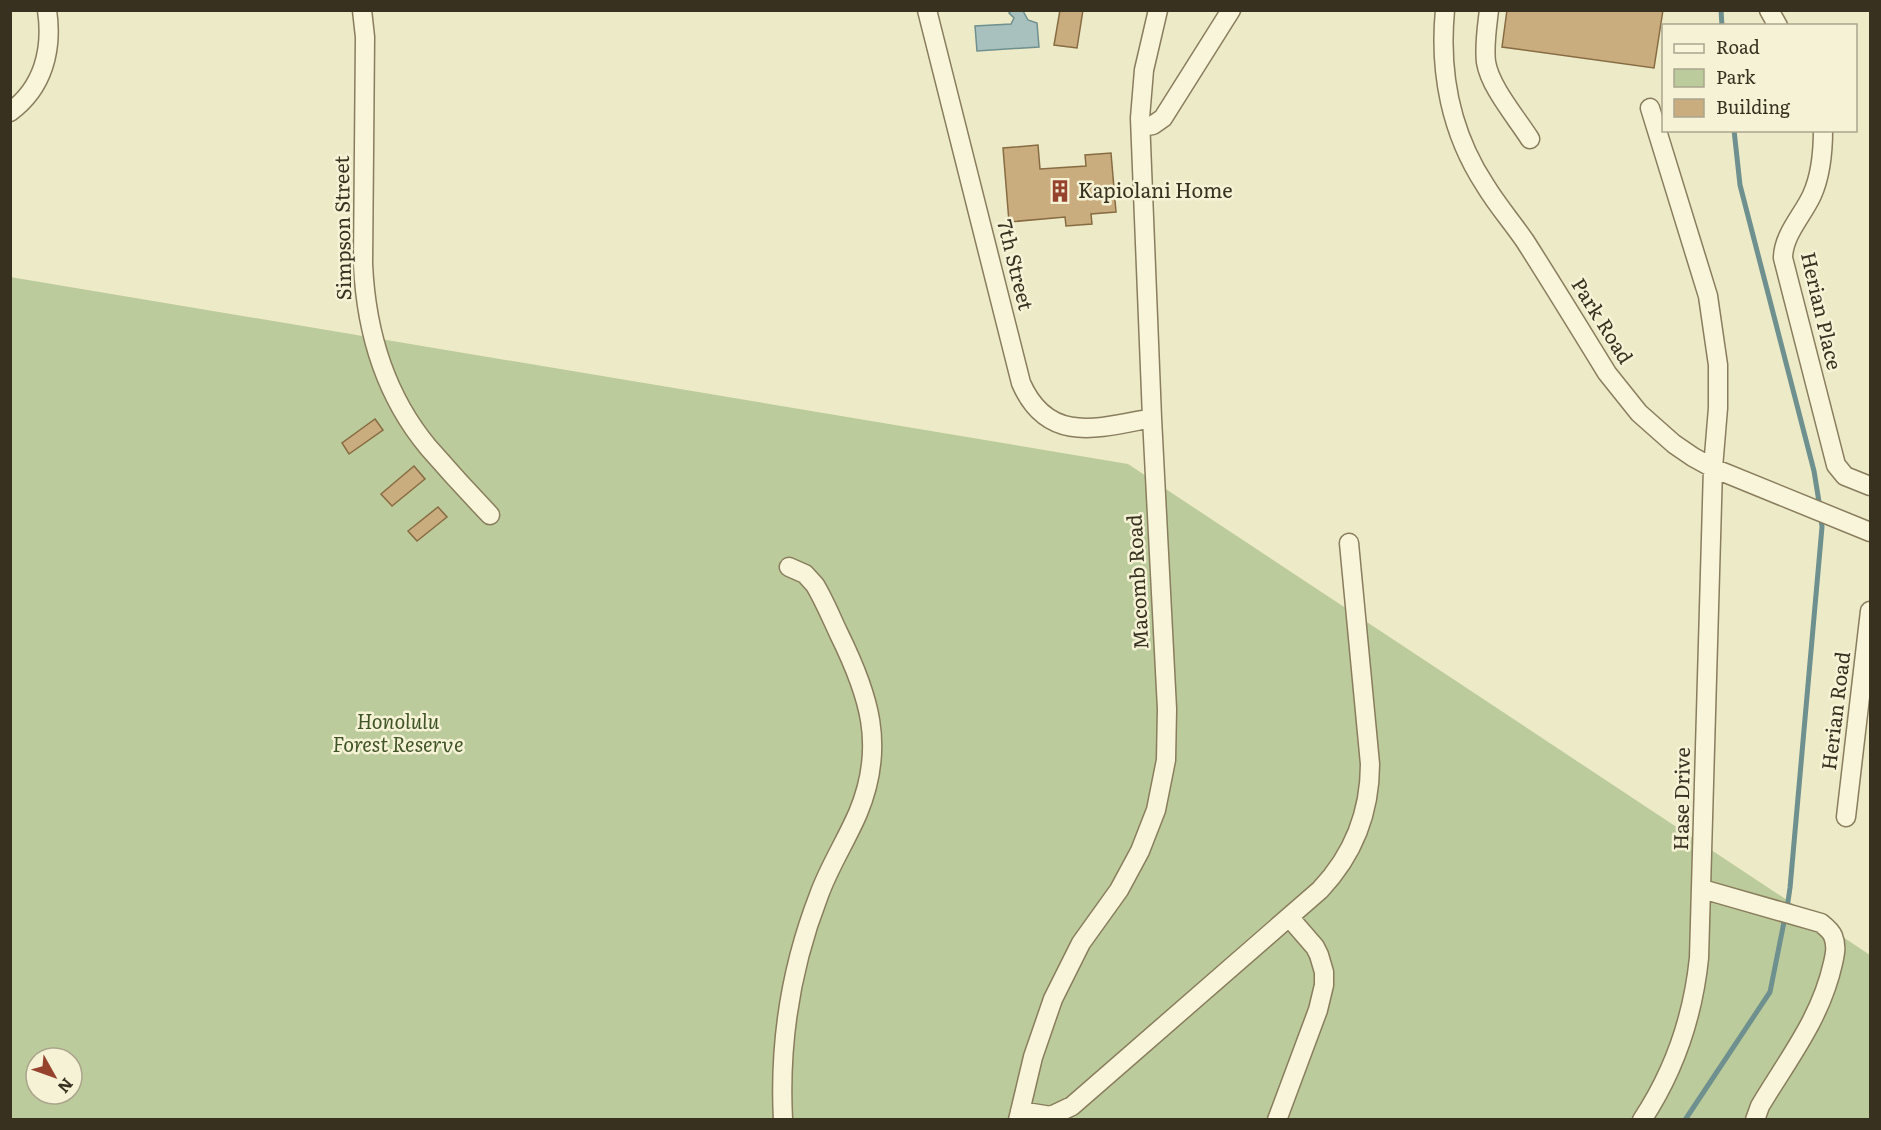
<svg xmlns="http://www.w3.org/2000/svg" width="1881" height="1130" viewBox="0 0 1881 1130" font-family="Literata,serif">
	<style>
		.green { fill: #bccb9b; fill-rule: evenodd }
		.water { fill: #a8c1bf; stroke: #6e908e; stroke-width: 1.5 }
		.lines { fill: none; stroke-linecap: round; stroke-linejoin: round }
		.stream { stroke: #6e908e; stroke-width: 5 }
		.building { fill: #caad7e; stroke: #876c43; stroke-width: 1.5 }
		.minor-casing { stroke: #897d5d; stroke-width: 21 }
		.minor { stroke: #f8f5da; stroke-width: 18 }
		.labels { text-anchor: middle; stroke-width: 5; stroke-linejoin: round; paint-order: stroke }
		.poi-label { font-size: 20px; fill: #393120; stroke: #f5f2d6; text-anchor: start }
		.street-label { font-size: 20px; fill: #393120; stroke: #f5f2d6 }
		.park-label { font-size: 20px; font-style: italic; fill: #405527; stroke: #f5f2d6 }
	</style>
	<rect width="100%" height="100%" fill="#edeac7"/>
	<path class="green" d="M 10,277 L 1128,464 L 1870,955 L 1870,1119 L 11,1119 ZM 36,1058 L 72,1058 L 72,1094 L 36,1094 Z"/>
	<path class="water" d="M 1011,11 L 1023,11 L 1028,20 L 1037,23 L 1039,47 L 977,51 L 975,26 L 1011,24 L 1014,18 L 1009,13 Z"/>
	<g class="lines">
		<path class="stream" d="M 1721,10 L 1722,26
			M 1734,130 L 1740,185 L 1814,471 L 1820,508
			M 1787,908 L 1790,888 L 1822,527 L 1821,518
			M 1685,1120 L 1770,992 L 1785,917"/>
	</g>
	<path class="building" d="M 1060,10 L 1083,10 L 1077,48 L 1054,45 Z
		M 1507,10 L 1663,10 L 1654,68 L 1502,47 Z
		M 1038,145 L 1040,169 L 1086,166 L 1085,155 L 1111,153 L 1116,212 L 1091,214 L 1092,224 L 1066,226 L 1065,217 L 1009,222 L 1003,148 Z
		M 375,419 L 383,430 L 349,454 L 342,443 Z
		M 414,466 L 425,479 L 392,506 L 381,494 Z
		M 438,507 L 447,517 L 417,541 L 408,531 Z"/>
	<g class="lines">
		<g class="minor-casing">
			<path id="minor" d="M 362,10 L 365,37 L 363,264 C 366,330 385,395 428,447 C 448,470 469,493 490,515
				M 927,10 L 1021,383 C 1048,445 1099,428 1152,418
				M 1445,10 C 1439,72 1451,133 1485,185 C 1497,205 1512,222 1525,241 C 1553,285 1580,329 1607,373 L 1639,413 L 1674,444 L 1693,457 L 1713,468 L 1870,532
				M 1489,10 C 1487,27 1484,45 1486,62 C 1490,87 1516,117 1530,139
				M 1769,10 L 1778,26
				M 10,112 C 43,88 53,50 47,10
				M 1141,127 L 1153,125 L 1163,118 L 1231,10
				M 1823,130 C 1823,152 1821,175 1812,195 C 1803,215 1783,235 1783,258 L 1836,465 L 1845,476 L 1870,486
				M 1846,817 L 1870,611
				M 1702,889 L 1821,923 C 1826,927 1831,931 1833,936 C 1837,946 1835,954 1833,963 C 1821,1018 1788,1059 1760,1106 L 1755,1120
				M 1020,1111 L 1051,1116 L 1072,1106 L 1320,890 C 1354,854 1370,813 1370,764 L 1349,543
				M 783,1120 C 779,1043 791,967 819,895 C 829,867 846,841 858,813 C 886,746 869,695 839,634 C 831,617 824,600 815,585 L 805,574 L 789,567
				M 1018,1120 L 1033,1057 L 1053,999 L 1081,943 L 1119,890 L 1140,851 L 1156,810 L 1166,760 L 1167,709 L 1152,418 L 1140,118 L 1144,70 L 1158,10
				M 1277,1120 L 1318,1010 L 1324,985 L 1324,972 L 1319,955 L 1315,947 L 1289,917
				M 1642,1120 C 1675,1070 1693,1016 1699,958 L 1713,468 L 1718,408 L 1718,365 L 1708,296 L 1650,108"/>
		</g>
		<use href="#minor" class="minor"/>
	</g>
	<defs>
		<g id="building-bare" transform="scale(1.8)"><path d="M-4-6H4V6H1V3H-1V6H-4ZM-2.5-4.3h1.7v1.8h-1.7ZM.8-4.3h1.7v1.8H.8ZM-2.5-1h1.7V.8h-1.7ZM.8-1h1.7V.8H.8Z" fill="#96432e" stroke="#f5f2d6" stroke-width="2.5" paint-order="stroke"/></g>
	</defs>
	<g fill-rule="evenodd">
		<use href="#building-bare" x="1060" y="191"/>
	</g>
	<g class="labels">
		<g class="poi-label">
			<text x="1078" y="198">Kapiolani Home</text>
		</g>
		<g class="street-label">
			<text transform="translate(343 228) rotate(-91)" y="7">Simpson Street</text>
			<text transform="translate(1015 265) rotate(76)" y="7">7th Street</text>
			<text transform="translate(1821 311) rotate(77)" y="7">Herian Place</text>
			<text transform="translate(1602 321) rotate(58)" y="7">Park Road</text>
			<text transform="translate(1138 582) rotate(-93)" y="7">Macomb Road</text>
			<text transform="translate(1836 711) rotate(-83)" y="7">Herian Road</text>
			<text transform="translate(1682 799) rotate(-89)" y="7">Hase Drive</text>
		</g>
		<g class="park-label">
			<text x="398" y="729">Honolulu<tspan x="398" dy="23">Forest Reserve</tspan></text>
		</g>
	</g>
	<rect width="1881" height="1130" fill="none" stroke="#393120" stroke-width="24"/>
	<rect x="1662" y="24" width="195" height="108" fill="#f5f2d6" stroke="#aaa58d" stroke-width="1.5"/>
	<rect x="1674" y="44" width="30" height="9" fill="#f8f5da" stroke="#aaa58d" stroke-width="1.5"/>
	<text x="1716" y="54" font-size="18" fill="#393120">Road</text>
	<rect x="1674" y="69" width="30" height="18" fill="#bccb9b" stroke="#aaa58d" stroke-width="1.5"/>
	<text x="1716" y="84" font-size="18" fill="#393120">Park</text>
	<rect x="1674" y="99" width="30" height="18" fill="#caad7e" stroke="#aaa58d" stroke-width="1.5"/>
	<text x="1716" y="114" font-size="18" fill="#393120">Building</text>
	<g transform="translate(54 1076) rotate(130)"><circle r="28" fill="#f5f2d6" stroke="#aaa58d" stroke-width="1.5"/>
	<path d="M0-4.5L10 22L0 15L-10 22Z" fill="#96432e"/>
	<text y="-9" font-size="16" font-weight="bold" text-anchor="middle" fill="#393120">N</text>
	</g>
</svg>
